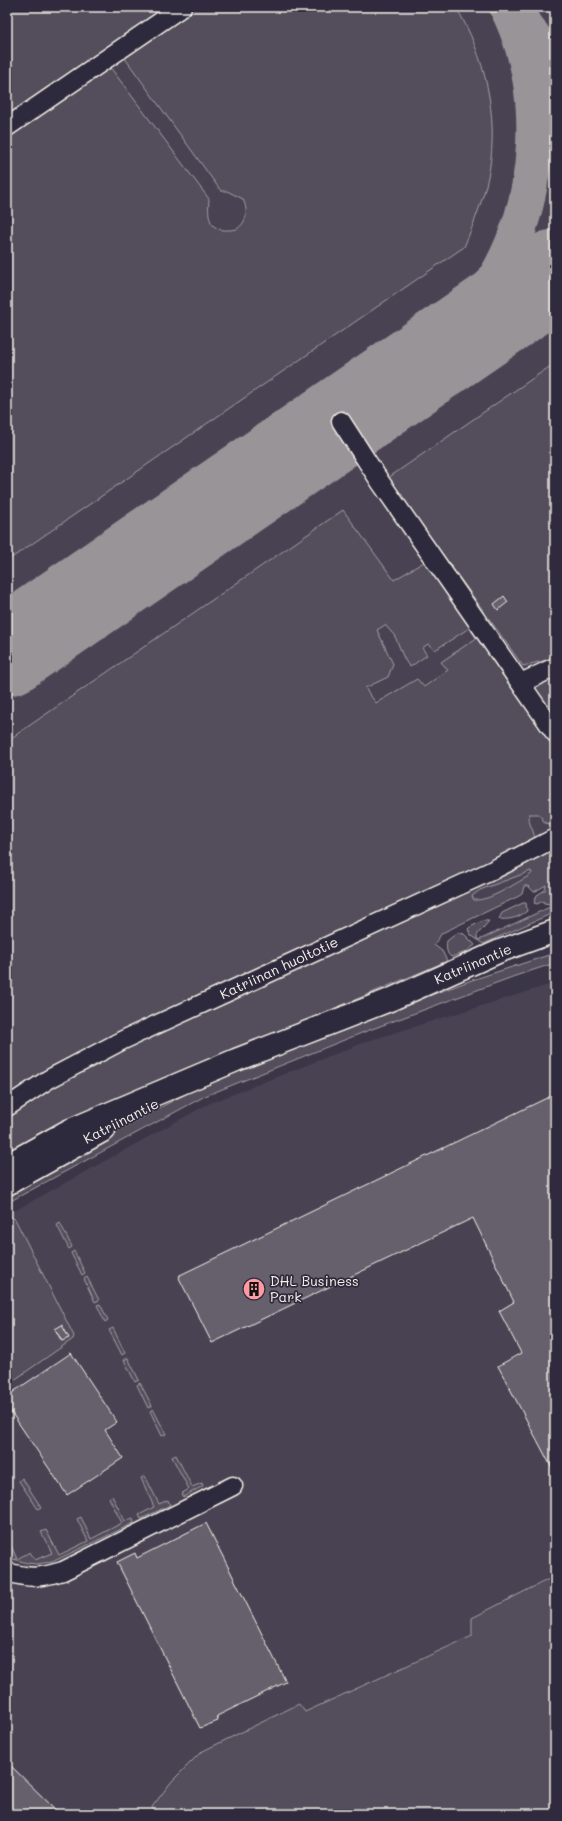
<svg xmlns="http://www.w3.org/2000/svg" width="562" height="1821" viewBox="0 0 562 1821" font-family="Mali,sans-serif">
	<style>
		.built { fill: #484352 }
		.green { fill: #534e5c; stroke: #a4a0a2; fill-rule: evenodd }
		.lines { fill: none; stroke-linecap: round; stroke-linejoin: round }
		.taxiway { stroke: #989498; stroke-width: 36 }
		.runway { stroke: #989498; stroke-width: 89 }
		.building { fill: #65616c; stroke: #f4f1e8 }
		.minor-casing { stroke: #f4f1e8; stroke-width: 21 }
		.major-casing { stroke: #f4f1e8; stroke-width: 25 }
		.minor { stroke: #2f2a3d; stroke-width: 18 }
		.major { stroke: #2f2a3d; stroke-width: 22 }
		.labels { text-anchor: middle; stroke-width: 3.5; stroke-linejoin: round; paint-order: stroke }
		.street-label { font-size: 14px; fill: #f4f1e8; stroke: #2f2a3d }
		.poi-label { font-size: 14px; fill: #f4f1e8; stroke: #2f2a3d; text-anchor: start }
	</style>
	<rect width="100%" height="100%" fill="#3b3647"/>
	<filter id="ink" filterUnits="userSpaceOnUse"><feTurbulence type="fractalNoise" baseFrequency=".025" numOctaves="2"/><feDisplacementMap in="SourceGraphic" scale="8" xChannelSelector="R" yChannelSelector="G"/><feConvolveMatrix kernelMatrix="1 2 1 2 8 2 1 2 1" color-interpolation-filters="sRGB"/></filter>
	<g filter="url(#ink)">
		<path class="built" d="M 7,7 L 555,7 L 555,862 L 484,907 L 7,1128 Z
			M 555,983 L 555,1576 L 473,1618 L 472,1635 L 305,1712 L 299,1704 L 172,1781 L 152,1807 L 154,1814 L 7,1814 L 7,1215 L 208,1104 L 368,1041 Z"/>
		<path class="green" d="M 7,7 L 172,7 L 7,121 Z
			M 196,7 L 456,7 C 485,56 499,115 489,172 C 484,198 474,223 464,247 L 7,561 L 7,137 L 110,67 L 209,199 C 207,222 211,234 237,229 C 248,221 248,211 243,199 L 227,191 L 221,191 L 124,57 Z
			M 555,363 L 555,656 L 550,659 L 523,666 L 388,478 Z
			M 343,510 L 394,580 L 429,559 L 474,625 L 435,650 L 428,644 L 422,648 L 427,655 L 410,667 C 402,659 400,645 394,635 C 391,632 388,628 385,625 L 377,630 L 393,664 L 388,677 L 365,688 L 376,703 L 417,679 L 424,687 L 448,670 L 441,662 L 481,635 L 555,742 L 555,825 L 545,823 L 539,814 L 529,814 C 527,825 537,832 534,843 L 50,1067 L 7,1096 L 7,741 Z
			M 555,674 L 555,718 L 535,688 Z
			M 555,849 L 555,912 L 483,944 L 471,935 L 468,929 L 470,927 L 483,921 L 489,921 L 477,935 L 477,938 L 479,940 L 550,907 L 551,904 L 544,903 L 543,901 L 537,904 L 534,903 L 537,895 L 545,890 L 546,885 L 534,892 L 528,886 L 524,886 L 522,894 L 519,896 L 442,933 L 434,945 L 442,951 L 447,961 L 288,1028 L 7,1157 L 7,1116 L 49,1087 L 88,1066 L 203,1011 L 510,873 ZM 531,871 L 532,873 L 529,876 C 514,884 490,901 474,900 L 472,896 L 480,890 Z
			M 523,903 L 526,903 L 527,911 C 518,918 510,920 499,919 L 502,913 Z
			M 457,933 L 464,934 L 475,945 L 466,952 L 451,957 C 446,953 446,947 447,941 Z
			M 555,953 L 555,963 L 515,976 L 364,1032 L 205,1096 L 7,1203 L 7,1192 L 118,1130 L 195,1089 L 361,1021 L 472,980 Z
			M 7,1216 L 15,1219 L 74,1336 L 73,1339 L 7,1385 ZM 62,1326 L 68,1338 L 61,1341 L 55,1329 Z
			M 60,1223 L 72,1247 L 69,1249 L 57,1225 Z
			M 74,1251 L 85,1273 L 82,1275 L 71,1253 Z
			M 87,1277 L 99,1300 L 95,1302 L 84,1279 Z
			M 100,1304 L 108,1320 L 105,1322 L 97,1305 Z
			M 113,1328 L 125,1353 L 122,1355 L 109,1330 Z
			M 128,1358 L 139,1380 L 135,1382 L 124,1360 Z
			M 140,1383 L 152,1406 L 148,1408 L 137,1385 Z
			M 153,1409 L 166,1434 L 162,1436 L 150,1411 Z
			M 176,1455 L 192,1487 L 202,1483 L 203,1486 L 183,1497 L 181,1494 L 189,1489 L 172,1457 Z
			M 145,1476 L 159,1504 L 168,1500 L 170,1505 L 141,1519 L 139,1515 L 154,1507 L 141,1478 Z
			M 22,1478 L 41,1507 L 38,1509 L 19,1481 Z
			M 112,1496 L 125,1521 L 133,1518 L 134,1523 L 52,1562 L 36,1564 L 27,1563 L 7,1557 L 8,1539 L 17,1559 L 30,1552 L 35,1560 L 52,1553 L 41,1532 L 46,1530 L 59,1555 L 88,1541 L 77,1519 L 81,1517 L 91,1539 L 122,1523 L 109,1498 Z
			M 555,1576 L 555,1814 L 154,1814 L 152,1807 L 172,1781 L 201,1752 L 299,1704 L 305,1712 L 472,1636 L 472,1618 Z"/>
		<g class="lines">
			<path class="taxiway" d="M 525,25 L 555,68
				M 413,372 C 443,343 474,315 495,279 C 542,201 548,89 507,7"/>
			<path class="runway" d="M 7,651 L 555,274"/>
		</g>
		<path class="building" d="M 504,596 L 508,602 L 498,610 L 494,604 Z
			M 555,1094 L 555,1474 L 498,1366 L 521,1353 L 499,1311 L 514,1302 L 473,1218 L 212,1343 L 178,1276 Z
			M 62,1325 L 69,1338 L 62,1341 L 55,1329 Z
			M 71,1353 L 117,1422 L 105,1430 L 123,1458 L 67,1495 L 7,1406 L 7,1396 Z
			M 206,1523 L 286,1682 L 217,1716 L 218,1721 L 200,1728 L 117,1562 L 135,1553 L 137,1558 Z
			M 7,1762 L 60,1814 L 7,1814 Z"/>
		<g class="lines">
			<g class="minor-casing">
				<path id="minor" d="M 7,127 L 182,7
					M 341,421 L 381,483 L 555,733
					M 521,683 L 555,667
					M 7,1107 L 49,1079 L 123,1040 L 489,872 L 555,838
					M 7,1572 C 31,1579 39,1578 63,1571 L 233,1486"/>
			</g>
			<g class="major-casing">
				<path id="major" d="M 7,1165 L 68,1131 L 236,1060 L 392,999 L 500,951 L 555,931
					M 7,1184 L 104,1130"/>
			</g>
			<use href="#minor" class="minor"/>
			<use href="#major" class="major"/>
		</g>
	</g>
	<defs>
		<g id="building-disc" transform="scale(1.15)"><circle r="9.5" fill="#ff9aa2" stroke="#2f2a3d"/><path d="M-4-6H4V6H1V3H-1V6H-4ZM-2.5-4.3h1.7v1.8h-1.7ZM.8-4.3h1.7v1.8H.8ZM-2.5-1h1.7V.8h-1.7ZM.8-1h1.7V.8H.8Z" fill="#111"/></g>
	</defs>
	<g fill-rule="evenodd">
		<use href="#building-disc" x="254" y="1289"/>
	</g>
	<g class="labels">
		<g class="street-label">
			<text transform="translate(473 964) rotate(-23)" y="5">Katriinantie</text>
			<text transform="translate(279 968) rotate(-25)" y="5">Katriinan huoltotie</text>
			<text transform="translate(121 1121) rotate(-27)" y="5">Katriinantie</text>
		</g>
		<g class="poi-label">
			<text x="270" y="1286">DHL Business<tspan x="270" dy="16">Park</tspan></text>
		</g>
	</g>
	<rect width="562" height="1821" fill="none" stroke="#2f2a3d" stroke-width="24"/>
	<rect x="12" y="12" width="538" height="1797" fill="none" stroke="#f4f1e8" stroke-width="1.5" filter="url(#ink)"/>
</svg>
